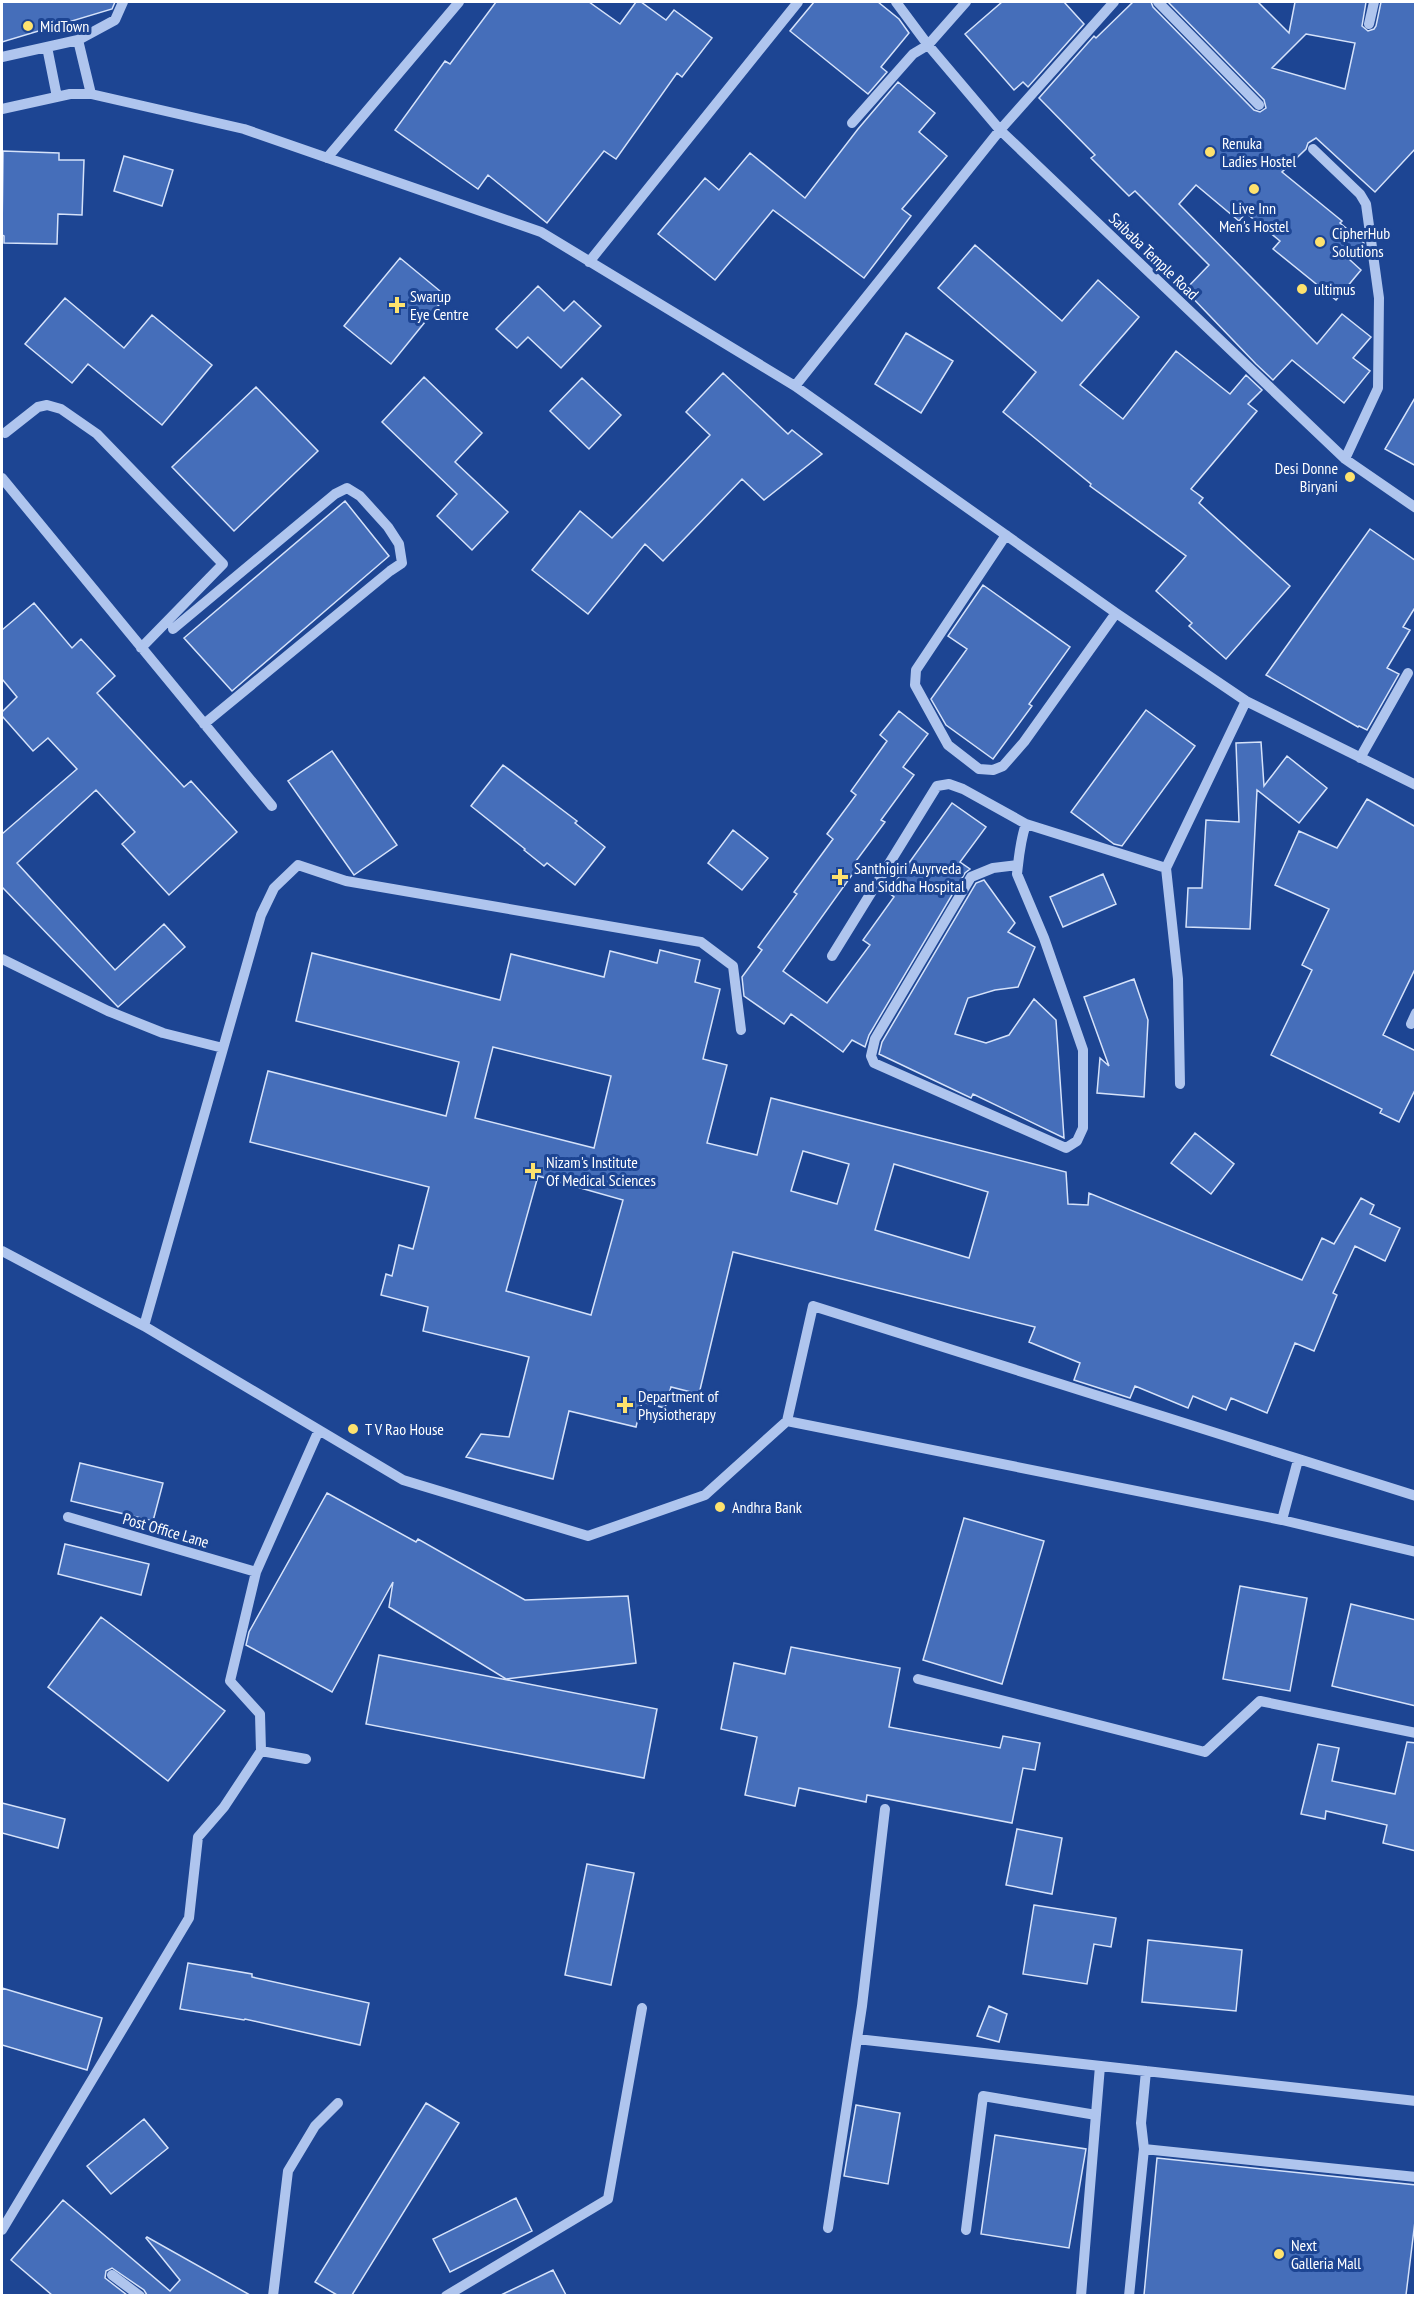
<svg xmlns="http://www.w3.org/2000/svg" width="1417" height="2297" viewBox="0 0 1417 2297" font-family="'PT Sans Narrow',sans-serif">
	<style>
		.building { fill: #456eba; stroke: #d5e2fa; stroke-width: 1.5; fill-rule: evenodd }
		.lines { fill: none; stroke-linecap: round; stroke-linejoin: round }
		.minor { stroke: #afc5ee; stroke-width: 10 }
		.poi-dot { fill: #fee26e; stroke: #1d4593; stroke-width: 2 }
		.labels { text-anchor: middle; stroke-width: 6; stroke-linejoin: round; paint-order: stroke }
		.poi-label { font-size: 16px; fill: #fff; stroke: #1d4593; text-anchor: start }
		.street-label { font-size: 16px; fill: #fff; stroke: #1d4593 }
	</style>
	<rect width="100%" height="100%" fill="#1d4593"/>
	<path class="building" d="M 2,2 L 115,2 L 112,9 L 2,42 Z
		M 496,2 L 589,2 L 620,24 L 636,2 L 641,2 L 666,20 L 674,10 L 712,38 L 682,77 L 677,73 L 616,159 L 604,151 L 547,223 L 488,175 L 478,189 L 395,130 L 445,61 L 450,64 Z
		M 814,2 L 878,2 L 899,19 L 909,33 L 881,67 L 887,72 L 868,94 L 790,31 Z
		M 1002,2 L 1064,2 L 1084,24 L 1028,87 L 1023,82 L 1014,90 L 965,34 Z
		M 1133,2 L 1151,2 L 1153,7 L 1254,110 L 1260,112 L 1266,108 L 1264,100 L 1168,2 L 1258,2 L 1289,33 L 1295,2 L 1366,2 L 1362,26 L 1368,31 L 1374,29 L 1376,26 L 1381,2 L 1416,2 L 1416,148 L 1375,192 L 1316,138 L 1308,143 L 1306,149 L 1282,172 L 1342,221 L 1340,223 L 1364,243 L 1350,260 L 1361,270 L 1336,300 L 1273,249 L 1280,241 L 1246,213 L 1239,221 L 1196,185 L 1179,204 L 1317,344 L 1342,314 L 1371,337 L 1353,358 L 1370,371 L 1344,403 L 1292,360 L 1273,380 L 1256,364 L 1185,290 L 1209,265 L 1135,191 L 1129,196 L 1091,158 L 1095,155 L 1039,98 L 1094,36 L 1096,38 ZM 1306,34 L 1355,43 L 1345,89 L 1272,68 Z
		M 898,82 L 935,113 L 919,132 L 947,156 L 902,209 L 911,216 L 864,278 L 773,210 L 715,280 L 658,234 L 705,178 L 719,190 L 750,153 L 805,198 L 858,129 Z
		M 3,151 L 59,153 L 59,160 L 84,160 L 82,215 L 58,214 L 57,244 L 4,243 L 4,236 L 2,235 Z
		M 124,156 L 173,170 L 162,206 L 114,191 Z
		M 975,245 L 1062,321 L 1098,280 L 1139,317 L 1080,385 L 1123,419 L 1176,351 L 1230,394 L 1246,375 L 1262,390 L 1248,404 L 1257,411 L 1191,489 L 1203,498 L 1199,503 L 1290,586 L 1226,659 L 1189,626 L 1192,623 L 1156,591 L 1186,556 L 1090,486 L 1091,484 L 1003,412 L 1036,372 L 938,288 Z
		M 400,258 L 446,296 L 391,364 L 344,326 Z
		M 538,286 L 564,311 L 574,301 L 601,326 L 561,368 L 528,337 L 517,348 L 496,329 Z
		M 65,298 L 124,348 L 152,315 L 212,365 L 162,425 L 88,364 L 72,383 L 25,344 Z
		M 906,333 L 953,361 L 921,413 L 875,384 Z
		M 723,373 L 788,434 L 792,430 L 822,454 L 764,500 L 742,479 L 663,561 L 645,544 L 588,614 L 532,570 L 580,511 L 612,538 L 710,435 L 686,412 Z
		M 424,377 L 482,433 L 455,462 L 508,512 L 472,550 L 437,516 L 457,494 L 382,422 Z
		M 582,378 L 621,415 L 589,449 L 550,411 Z
		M 256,387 L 318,451 L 234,531 L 172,467 Z
		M 1416,396 L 1416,466 L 1385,449 Z
		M 345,501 L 389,556 L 232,691 L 184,638 Z
		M 1370,529 L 1416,561 L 1416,606 L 1403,627 L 1410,630 L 1387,668 L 1399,674 L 1367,730 L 1359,726 L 1358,727 L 1266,675 Z
		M 983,585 L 1070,647 L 1029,704 L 1032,706 L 993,759 L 946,725 L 931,699 L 967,649 L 948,636 Z
		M 34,603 L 72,648 L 81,639 L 115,676 L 97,693 L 184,787 L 191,781 L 237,832 L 169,895 L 122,844 L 135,832 L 96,790 L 17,863 L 115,970 L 164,924 L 185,947 L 118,1007 L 2,887 L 2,834 L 77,769 L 48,738 L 33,751 L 2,716 L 2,712 L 17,697 L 2,679 L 2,630 Z
		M 1146,710 L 1195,746 L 1122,846 L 1114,844 L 1071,812 Z
		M 899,711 L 928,734 L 903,767 L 914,775 L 881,820 L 885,822 L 853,865 L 857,868 L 783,971 L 827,1003 L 870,945 L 863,940 L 894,897 L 888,892 L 952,803 L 986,827 L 960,862 L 970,869 L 965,873 L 869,1035 L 865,1047 L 852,1040 L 843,1052 L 791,1014 L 784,1024 L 744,996 L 742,977 L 762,950 L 758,947 L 797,894 L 794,892 L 833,839 L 827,834 L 856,795 L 851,791 L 887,741 L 880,735 Z
		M 1261,742 L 1264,786 L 1287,756 L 1327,788 L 1299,823 L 1257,790 L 1250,929 L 1186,927 L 1188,888 L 1202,888 L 1206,820 L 1239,822 L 1236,743 Z
		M 332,751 L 397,845 L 354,875 L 288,781 Z
		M 503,765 L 577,821 L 575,823 L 605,847 L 575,885 L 547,863 L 544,866 L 524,850 L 525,849 L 471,806 Z
		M 1367,799 L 1416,827 L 1416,967 L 1383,1035 L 1416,1051 L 1416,1088 L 1399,1122 L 1380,1113 L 1382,1109 L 1271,1055 L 1312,970 L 1302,965 L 1329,909 L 1275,885 L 1299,831 L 1337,848 Z
		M 733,830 L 768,858 L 742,890 L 708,863 Z
		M 1103,874 L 1116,904 L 1063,927 L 1050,897 Z
		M 984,880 L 1015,923 L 1008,932 L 1035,947 L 1018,987 L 995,990 L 968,998 L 955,1034 L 986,1043 L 1009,1035 L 1034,999 L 1056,1020 L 1064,1138 L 973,1094 L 971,1098 L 879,1054 L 882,1042 L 976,883 Z
		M 660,950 L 700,960 L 695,982 L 720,989 L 703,1059 L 727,1065 L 707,1143 L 757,1155 L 771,1098 L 1066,1172 L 1068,1204 L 1088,1205 L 1089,1193 L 1302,1280 L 1322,1238 L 1334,1244 L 1361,1198 L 1374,1205 L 1370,1214 L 1400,1228 L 1385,1261 L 1355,1246 L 1333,1293 L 1337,1295 L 1314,1351 L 1295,1343 L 1267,1413 L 1231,1398 L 1226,1410 L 1193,1396 L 1188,1408 L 1135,1386 L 1130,1398 L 1074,1380 L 1080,1363 L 1029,1342 L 1035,1327 L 733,1252 L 699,1394 L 671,1387 L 665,1408 L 642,1402 L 636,1427 L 569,1411 L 553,1479 L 466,1457 L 481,1434 L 509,1437 L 529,1357 L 423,1331 L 428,1307 L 381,1295 L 386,1274 L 392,1276 L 399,1245 L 413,1249 L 429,1187 L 250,1142 L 268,1071 L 446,1116 L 459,1062 L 296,1021 L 312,953 L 500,1000 L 511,954 L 604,977 L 610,951 L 657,963 ZM 493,1047 L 611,1076 L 594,1148 L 475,1118 ZM 803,1151 L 849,1164 L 837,1204 L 791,1191 ZM 894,1164 L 988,1192 L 969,1258 L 875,1230 ZM 538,1176 L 623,1200 L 591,1315 L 506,1291 Z
		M 1134,979 L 1148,1020 L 1144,1097 L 1097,1093 L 1100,1058 L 1109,1066 L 1084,997 Z
		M 1195,1133 L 1234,1164 L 1211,1194 L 1171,1163 Z
		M 80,1463 L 163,1483 L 153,1521 L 71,1501 Z
		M 327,1493 L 416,1542 L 418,1539 L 525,1600 L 628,1596 L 636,1663 L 506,1679 L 389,1607 L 393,1582 L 332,1692 L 246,1645 L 249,1632 Z
		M 964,1518 L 1044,1541 L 1002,1684 L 923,1660 Z
		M 65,1544 L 149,1564 L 141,1595 L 58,1574 Z
		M 1240,1586 L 1307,1598 L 1290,1691 L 1223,1679 Z
		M 1351,1604 L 1416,1620 L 1416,1706 L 1332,1686 Z
		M 101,1617 L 225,1711 L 168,1781 L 48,1687 Z
		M 791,1647 L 900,1668 L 889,1727 L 1000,1748 L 1003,1736 L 1040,1743 L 1035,1770 L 1023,1768 L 1012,1823 L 867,1795 L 866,1802 L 799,1788 L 795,1806 L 745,1795 L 757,1737 L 721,1729 L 734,1663 L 785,1674 Z
		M 379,1655 L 657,1709 L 644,1778 L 366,1724 Z
		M 1407,1742 L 1416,1743 L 1416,1851 L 1383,1843 L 1387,1825 L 1326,1811 L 1325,1819 L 1301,1814 L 1318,1744 L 1339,1748 L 1332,1781 L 1395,1794 Z
		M 2,1803 L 65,1819 L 58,1848 L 2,1833 Z
		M 1017,1829 L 1062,1838 L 1052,1894 L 1006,1885 Z
		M 587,1864 L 634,1873 L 611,1985 L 565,1975 Z
		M 1034,1905 L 1116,1918 L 1111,1947 L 1094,1944 L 1087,1984 L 1023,1974 Z
		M 1148,1940 L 1242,1950 L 1236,2011 L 1142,2002 Z
		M 188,1963 L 252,1974 L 252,1977 L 369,2003 L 360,2045 L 245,2019 L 244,2020 L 180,2009 Z
		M 2,1988 L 102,2018 L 87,2070 L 2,2045 Z
		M 989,2006 L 1007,2014 L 999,2042 L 977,2036 Z
		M 426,2103 L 459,2123 L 352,2295 L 337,2295 L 315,2282 Z
		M 856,2105 L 900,2113 L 888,2184 L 844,2176 Z
		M 144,2119 L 168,2148 L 111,2194 L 87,2166 Z
		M 995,2135 L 1086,2149 L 1069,2248 L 981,2234 Z
		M 1157,2158 L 1416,2185 L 1416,2213 L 1406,2295 L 1144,2295 Z
		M 516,2198 L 532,2231 L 450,2272 L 433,2239 Z
		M 63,2200 L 170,2291 L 180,2280 L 146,2238 L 147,2237 L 250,2295 L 147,2295 L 144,2290 L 112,2268 L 106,2271 L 105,2278 L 127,2295 L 52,2295 L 11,2260 Z
		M 553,2270 L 566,2295 L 501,2295 Z"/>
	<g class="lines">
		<path class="minor" d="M 896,2 L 928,45 L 1000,130 L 1345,459 L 1416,508
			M 1158,2 L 1259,105
			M 1369,24 L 1374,2
			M 78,40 L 91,94
			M 47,47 L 57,97
			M 2,57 L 78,40 L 115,20 L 123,2
			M 2,109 L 70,94 L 91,94 L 244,129 L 541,232 L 795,386 L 1116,613 L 1246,701 L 1416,785
			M 852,123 L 913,54 L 928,45 L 966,2
			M 1313,149 L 1360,194 L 1366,204 L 1379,298 L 1378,388 L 1345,459
			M 327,158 L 459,2
			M 589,262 L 798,2
			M 795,386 L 1000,130 L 1114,2
			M 5,433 L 38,407 L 47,405 L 61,409 L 97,434 L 223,564 L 141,648
			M 2,478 L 272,806
			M 1006,535 L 916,670 L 915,685 L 948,745 L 979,769 L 993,770 L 1003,766 L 1024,742 L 1116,613
			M 173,629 L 335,494 L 347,488 L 360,496 L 388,527 L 399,544 L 402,563 L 390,571 L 204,724
			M 1360,758 L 1408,673
			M 1018,865 L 993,868 L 971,877 L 875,1039 L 871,1056 L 874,1063 L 1066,1148 L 1077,1141 L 1083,1128 L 1083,1050 L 1044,938 L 1017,874 C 1019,856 1020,841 1026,824
			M 1166,868 L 1178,979 L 1180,1084
			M 832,956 L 937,786 L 949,784 L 963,789 L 1026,824 L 1166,868 L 1246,701
			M 2,959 L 108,1011 L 163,1033 L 223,1048
			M 1411,1024 L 1416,1013
			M 741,1030 L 733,966 L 701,942 L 346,881 L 298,865 L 274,888 L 261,915 L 144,1326 L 403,1480 L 588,1536 L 705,1495 L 787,1421 L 813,1306 L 1416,1496
			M 2,1251 L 144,1326
			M 787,1421 L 1282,1520 L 1416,1552
			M 68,1517 L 256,1572
			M 1282,1520 L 1298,1460
			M 918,1679 L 1205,1752 L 1260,1701 L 1416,1733
			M 261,1751 L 260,1714 L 230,1681 L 256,1572 L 319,1430
			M 857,2039 L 1416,2101
			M 1144,2149 L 1416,2177
			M 828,2228 L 862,2006 L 885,1809
			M 2,2230 L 189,1918 L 198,1837 L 224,1807 L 261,1751 L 306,1759
			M 966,2230 L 983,2096 L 1096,2115
			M 112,2275 L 140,2296
			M 273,2296 L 288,2171 L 315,2126 L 338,2103
			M 446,2296 L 608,2199 L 642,2008
			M 1081,2296 L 1100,2066
			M 1129,2296 L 1144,2149 L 1141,2123 L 1146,2071"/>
	</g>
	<g class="poi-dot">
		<circle cx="28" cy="26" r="6"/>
		<circle cx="1210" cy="152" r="6"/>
		<circle cx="1254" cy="189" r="6"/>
		<circle cx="1320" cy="242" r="6"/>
		<circle cx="1302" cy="289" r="6"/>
		<path d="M394 296h6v6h6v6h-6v6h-6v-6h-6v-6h6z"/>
		<circle cx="1350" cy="477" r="6"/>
		<path d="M837 868h6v6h6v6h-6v6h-6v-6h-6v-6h6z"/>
		<path d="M530 1162h6v6h6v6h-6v6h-6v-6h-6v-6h6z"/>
		<path d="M622 1396h6v6h6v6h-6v6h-6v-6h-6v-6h6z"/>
		<circle cx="353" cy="1429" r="6"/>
		<circle cx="720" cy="1507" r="6"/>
		<circle cx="1279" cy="2254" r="6"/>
	</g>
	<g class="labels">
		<g class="poi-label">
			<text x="40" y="32">MidTown</text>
			<text x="1222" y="149">Renuka<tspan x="1222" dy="18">Ladies Hostel</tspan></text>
			<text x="1254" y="214" text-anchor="middle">Live Inn<tspan x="1254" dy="18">Men's Hostel</tspan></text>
			<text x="1332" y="239">CipherHub<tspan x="1332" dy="18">Solutions</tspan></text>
			<text x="1314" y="295">ultimus</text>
			<text x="410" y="302">Swarup<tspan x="410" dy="18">Eye Centre</tspan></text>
			<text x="1338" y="474" text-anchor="end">Desi Donne<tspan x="1338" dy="18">Biryani</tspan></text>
			<text x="854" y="874">Santhigiri Auyrveda<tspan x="854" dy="18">and Siddha Hospital</tspan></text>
			<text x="546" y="1168">Nizam's Institute<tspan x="546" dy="18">Of Medical Sciences</tspan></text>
			<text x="638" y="1402">Department of<tspan x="638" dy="18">Physiotherapy</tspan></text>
			<text x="365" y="1435">T V Rao House</text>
			<text x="732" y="1513">Andhra Bank</text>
			<text x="1291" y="2251">Next<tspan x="1291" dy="18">Galleria Mall</tspan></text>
		</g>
		<g class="street-label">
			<text transform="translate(1154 256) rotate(44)" y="6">Saibaba Temple Road</text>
			<text transform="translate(166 1530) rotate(16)" y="6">Post Office Lane</text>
		</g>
	</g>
	<rect width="1417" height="2297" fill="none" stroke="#ffffff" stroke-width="6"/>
</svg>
